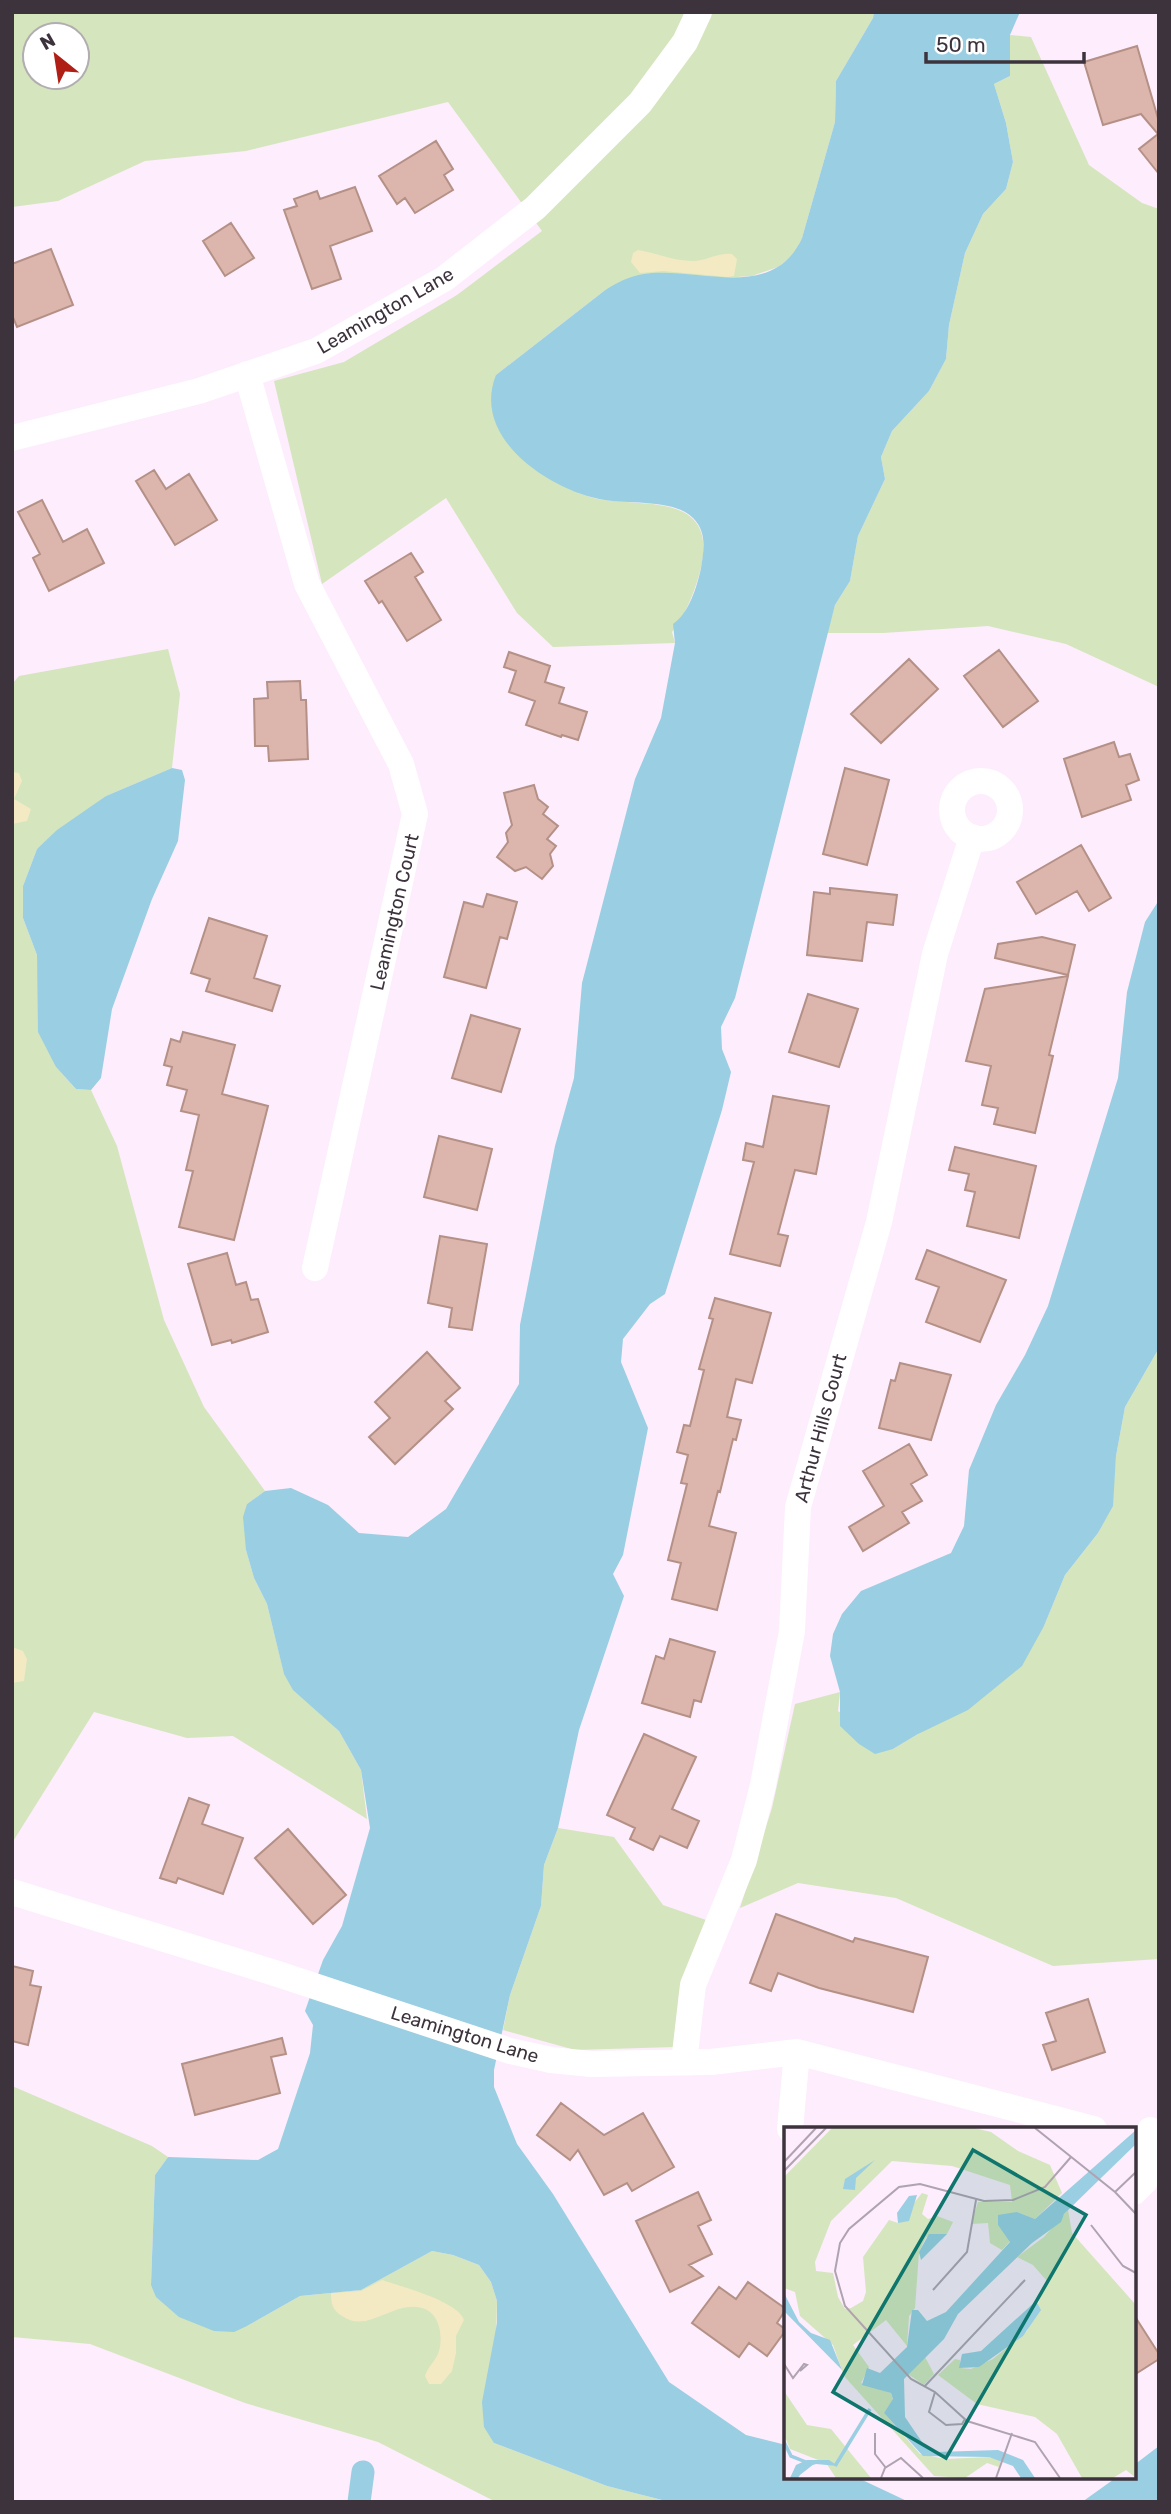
<svg xmlns="http://www.w3.org/2000/svg" width="1171" height="2514" viewBox="0 0 1171 2514" font-family="Rubik,sans-serif">
	<style>
		.green { fill: #d5e5bd; fill-rule: evenodd }
		.sand { fill: #f3eac4 }
		.water { fill: #9acee2 }
		.lines { fill: none; stroke-linecap: round; stroke-linejoin: round }
		.canal { stroke: #9acee2; stroke-width: 23 }
		.building { fill: #dcb6ac; stroke: #b49086; stroke-width: 2 }
		.minor { stroke: #fff; stroke-width: 26 }
		.labels { text-anchor: middle; stroke-width: 6; stroke-linejoin: round; paint-order: stroke }
		.street-label { font-size: 19px; fill: #3d333d; stroke: #fff }
		.inset-river { fill: none; stroke: #9acee2; stroke-width: 3.5 }
		.inset-road { fill: none; stroke: #b0a3b0; stroke-width: 2 }
		.view { fill: #0f766e; fill-opacity: 0.15; stroke: #0f766e; stroke-width: 3.5 }
		.inset-edge { fill: none; stroke: #3d333d; stroke-width: 3.5 }
	</style>
	<rect width="100%" height="100%" fill="#fdedfd"/>
	<path class="green" d="M 12,12 L 874,12 L 873,18 L 836,81 L 835,122 L 802,238 L 794,255 L 778,267 L 752,276 L 722,278 L 659,273 L 604,291 L 496,375 L 578,493 C 587,496 595,499 604,500 C 650,506 714,496 702,563 C 697,587 687,612 672,632 L 675,643 L 553,647 L 517,613 L 446,498 L 322,584 L 274,381 L 344,362 L 457,295 L 542,231 L 448,102 L 246,151 L 145,161 L 58,201 L 12,207 ZM 35,35 L 77,35 L 77,77 L 35,77 Z
		M 1010,35 L 1031,37 L 1089,165 L 1142,203 L 1159,209 L 1159,687 L 1066,644 L 988,626 L 883,633 L 827,633 L 835,605 L 850,581 L 858,536 L 885,479 L 881,457 L 892,431 L 929,391 L 946,359 L 949,325 L 965,253 L 983,214 L 1006,189 L 1013,162 L 1006,123 L 994,84 L 1010,76 Z
		M 168,649 L 180,694 L 172,768 L 106,796 L 37,849 L 23,886 L 23,918 L 37,955 L 39,992 L 56,1067 L 76,1089 L 91,1090 L 117,1146 L 164,1320 L 204,1407 L 265,1491 L 247,1504 L 246,1550 L 254,1578 L 267,1604 L 284,1673 L 339,1731 L 361,1770 L 367,1819 L 233,1736 L 187,1738 L 94,1712 L 12,1843 L 12,684 L 19,676 Z
		M 1159,1348 L 1159,1959 L 1053,1966 L 896,1898 L 798,1883 L 740,1908 L 772,1808 L 795,1704 L 840,1692 L 838,1711 L 893,1749 L 918,1734 L 1044,1626 L 1065,1575 L 1098,1533 L 1112,1506 L 1116,1456 L 1125,1407 Z
		M 558,1828 L 614,1837 L 663,1905 L 706,1920 L 679,1993 L 675,2047 L 575,2050 L 503,2030 L 510,1995 L 541,1906 L 544,1865 Z
		M 12,2086 L 152,2146 L 168,2157 L 155,2175 L 151,2285 L 247,2326 L 300,2296 L 361,2290 L 432,2251 L 453,2255 L 479,2265 L 491,2282 L 497,2301 L 494,2443 L 607,2486 L 670,2502 L 496,2502 L 378,2442 L 245,2403 L 90,2344 L 12,2337 Z"/>
	<path class="sand" d="M 638,250 C 657,253 673,261 693,261 C 707,261 718,252 732,254 L 737,259 L 734,276 L 728,277 L 663,271 L 640,273 L 631,262 L 633,253 Z
		M 12,772 L 19,773 L 22,781 L 14,799 L 31,809 L 27,821 L 12,824 Z
		M 12,1647 L 23,1651 L 27,1659 L 24,1681 L 12,1683 Z
		M 382,2280 C 402,2287 458,2301 464,2320 L 456,2336 L 456,2353 L 452,2371 L 441,2384 L 429,2384 L 425,2376 C 428,2365 438,2360 440,2347 C 443,2326 435,2305 410,2307 C 387,2308 365,2332 342,2316 C 332,2310 331,2303 331,2293 L 361,2291 Z"/>
	<path class="water" d="M 874,12 L 1020,12 L 1010,35 L 1010,76 L 994,84 L 1006,123 L 1013,162 L 1006,189 L 983,214 L 965,253 L 949,325 L 946,359 L 929,391 L 892,431 L 881,457 L 885,479 L 858,536 L 850,581 L 835,605 L 735,998 L 721,1027 L 722,1049 L 731,1072 L 722,1110 L 665,1294 L 650,1304 L 623,1339 L 621,1362 L 648,1428 L 623,1555 L 613,1574 L 624,1596 L 579,1730 L 558,1828 L 544,1865 L 541,1906 L 510,1995 L 494,2070 L 494,2087 L 517,2144 L 553,2194 L 669,2382 L 746,2435 L 786,2445 L 786,2477 L 856,2477 L 909,2502 L 670,2502 L 607,2486 L 494,2443 L 484,2427 L 482,2402 L 497,2323 L 497,2301 L 491,2282 L 479,2265 L 453,2255 L 432,2251 L 361,2290 L 300,2296 L 247,2326 L 234,2332 L 214,2331 L 179,2317 L 156,2297 L 151,2285 L 155,2175 L 168,2157 L 258,2160 L 278,2149 L 310,2053 L 313,2025 L 305,2011 L 323,1960 L 342,1926 L 370,1828 L 361,1770 L 339,1731 L 293,1690 L 284,1674 L 267,1604 L 254,1578 L 246,1550 L 243,1517 L 247,1504 L 265,1491 L 291,1488 L 328,1505 L 359,1533 L 408,1537 L 446,1509 L 519,1384 L 520,1325 L 555,1146 L 574,1078 L 582,983 L 635,779 L 661,718 L 675,643 L 673,624 C 689,613 697,587 701,568 C 704,549 707,532 693,518 C 673,498 626,505 599,499 C 547,488 471,437 496,375 L 604,291 C 616,283 629,276 644,274 C 696,266 773,303 802,238 L 835,122 L 836,81 L 873,18 Z
		M 172,768 L 182,770 L 185,780 L 178,841 L 152,899 L 112,1009 L 101,1078 L 91,1090 L 76,1089 L 56,1067 L 38,1032 L 37,955 L 23,918 L 23,886 L 37,849 L 57,830 L 106,796 Z
		M 1159,900 L 1159,1348 L 1125,1407 L 1116,1456 L 1113,1506 L 1098,1533 L 1065,1575 L 1044,1626 L 1022,1666 L 968,1710 L 918,1734 L 893,1749 L 875,1754 L 859,1744 L 840,1726 L 840,1692 L 830,1656 L 833,1634 L 842,1614 L 861,1591 L 951,1553 L 964,1526 L 969,1470 L 996,1405 L 1025,1355 L 1048,1306 L 1118,1078 L 1127,992 L 1145,922 Z
		M 1159,2446 L 1159,2502 L 1082,2502 L 1117,2477 L 1134,2477 L 1134,2465 Z"/>
	<g class="lines">
		<path class="canal" d="M 359,2502 L 363,2472"/>
	</g>
	<path class="building" d="M 1137,46 L 1159,122 L 1159,174 L 1139,149 L 1158,134 L 1141,114 L 1103,125 L 1084,62 Z
		M 436,141 L 453,169 L 444,175 L 453,190 L 415,213 L 405,198 L 397,204 L 379,176 Z
		M 355,187 L 372,231 L 330,246 L 341,279 L 312,289 L 284,210 L 297,206 L 294,199 L 317,191 L 320,199 Z
		M 231,223 L 254,258 L 225,276 L 203,241 Z
		M 51,249 L 73,305 L 17,327 L 12,315 L 12,264 Z
		M 154,470 L 166,489 L 189,474 L 217,520 L 175,545 L 136,481 Z
		M 42,500 L 63,542 L 87,529 L 104,563 L 49,591 L 33,558 L 40,554 L 18,512 Z
		M 411,553 L 423,572 L 415,577 L 441,620 L 407,641 L 382,601 L 379,603 L 365,581 Z
		M 999,650 L 1038,701 L 1003,727 L 964,676 Z
		M 509,652 L 550,666 L 545,682 L 564,688 L 559,703 L 587,712 L 578,740 L 562,735 L 561,737 L 526,725 L 535,701 L 509,692 L 516,671 L 504,667 Z
		M 909,659 L 938,689 L 881,743 L 851,714 Z
		M 300,681 L 301,700 L 306,700 L 308,759 L 269,761 L 268,746 L 255,746 L 254,699 L 268,698 L 267,682 Z
		M 1114,742 L 1119,757 L 1130,754 L 1139,780 L 1126,785 L 1131,800 L 1082,817 L 1064,759 Z
		M 845,768 L 889,780 L 867,865 L 823,854 Z
		M 534,785 L 538,799 L 548,807 L 543,814 L 558,826 L 547,839 L 556,846 L 550,854 L 553,866 L 542,879 L 526,867 L 515,871 L 497,857 L 508,842 L 506,833 L 512,825 L 504,793 Z
		M 1081,845 L 1111,898 L 1089,911 L 1077,891 L 1036,914 L 1017,882 Z
		M 830,888 L 897,895 L 893,925 L 867,922 L 862,961 L 807,955 L 814,892 L 830,894 Z
		M 487,894 L 517,902 L 507,939 L 500,937 L 486,988 L 444,977 L 464,902 L 483,907 Z
		M 209,918 L 267,936 L 254,978 L 280,986 L 272,1011 L 206,991 L 210,979 L 191,973 Z
		M 1042,937 L 1075,945 L 1068,975 L 995,958 L 998,944 Z
		M 1068,976 L 1049,1055 L 1053,1056 L 1035,1133 L 994,1124 L 998,1108 L 982,1105 L 991,1066 L 966,1061 L 985,989 Z
		M 808,994 L 858,1009 L 839,1067 L 789,1052 Z
		M 471,1015 L 520,1029 L 501,1092 L 452,1078 Z
		M 183,1032 L 235,1045 L 222,1094 L 268,1106 L 234,1240 L 179,1227 L 193,1171 L 186,1170 L 199,1115 L 181,1111 L 187,1090 L 167,1085 L 172,1067 L 164,1065 L 171,1039 L 180,1042 Z
		M 773,1096 L 829,1106 L 816,1174 L 795,1170 L 778,1234 L 788,1236 L 780,1266 L 730,1254 L 754,1162 L 743,1160 L 746,1143 L 763,1147 Z
		M 439,1136 L 492,1149 L 477,1210 L 424,1197 Z
		M 955,1147 L 1036,1166 L 1019,1238 L 967,1226 L 975,1192 L 965,1190 L 969,1174 L 949,1170 Z
		M 440,1236 L 487,1244 L 472,1330 L 449,1327 L 452,1308 L 428,1303 Z
		M 927,1250 L 1006,1280 L 980,1342 L 926,1322 L 939,1287 L 916,1279 Z
		M 227,1253 L 236,1285 L 246,1282 L 251,1300 L 258,1299 L 268,1332 L 232,1343 L 231,1340 L 212,1345 L 188,1264 Z
		M 715,1298 L 771,1313 L 752,1383 L 736,1379 L 727,1417 L 741,1420 L 736,1440 L 733,1439 L 720,1492 L 718,1491 L 709,1526 L 736,1533 L 717,1610 L 672,1599 L 681,1563 L 668,1560 L 687,1484 L 681,1483 L 688,1455 L 677,1452 L 684,1425 L 690,1426 L 704,1370 L 699,1369 L 713,1319 L 709,1318 Z
		M 427,1352 L 460,1388 L 445,1401 L 453,1409 L 395,1464 L 369,1437 L 390,1418 L 375,1402 Z
		M 900,1363 L 951,1375 L 931,1440 L 879,1428 L 891,1380 L 895,1381 Z
		M 909,1444 L 927,1475 L 911,1484 L 922,1501 L 902,1512 L 909,1523 L 863,1551 L 849,1527 L 884,1506 L 863,1471 Z
		M 670,1639 L 715,1652 L 701,1702 L 694,1700 L 690,1717 L 642,1703 L 656,1656 L 664,1659 Z
		M 644,1734 L 696,1757 L 672,1809 L 699,1821 L 687,1848 L 660,1836 L 653,1850 L 630,1839 L 635,1828 L 607,1815 Z
		M 189,1798 L 209,1805 L 202,1824 L 243,1838 L 223,1894 L 178,1878 L 176,1883 L 160,1878 Z
		M 288,1829 L 346,1895 L 313,1924 L 255,1858 Z
		M 776,1914 L 853,1942 L 855,1938 L 928,1957 L 913,2012 L 819,1988 L 778,1973 L 771,1991 L 750,1983 Z
		M 12,1966 L 33,1971 L 30,1985 L 41,1987 L 28,2045 L 12,2041 Z
		M 1088,1999 L 1105,2052 L 1052,2070 L 1043,2045 L 1056,2041 L 1046,2013 Z
		M 282,2038 L 286,2054 L 271,2057 L 280,2093 L 195,2115 L 182,2064 Z
		M 561,2103 L 604,2135 L 643,2113 L 674,2167 L 632,2191 L 627,2183 L 604,2195 L 578,2150 L 570,2160 L 537,2135 Z
		M 698,2192 L 711,2220 L 698,2226 L 712,2254 L 689,2265 L 703,2276 L 670,2292 L 636,2221 Z
		M 748,2282 L 786,2309 L 777,2323 L 786,2330 L 767,2356 L 749,2343 L 739,2357 L 692,2323 L 719,2287 L 736,2299 Z
		M 1134,2315 L 1159,2354 L 1159,2359 L 1134,2375 Z"/>
	<g class="lines">
		<path class="minor" d="M 247,374 L 307,584 L 401,764 L 415,814 L 315,1268
			M 12,438 L 199,391 L 316,351 L 444,279 L 535,208 L 640,103 L 685,42 L 699,12
			M952 810a29 29 0 1 1 58 0a29 29 0 1 1-58 0Z
			M 12,1892 L 278,1974 L 510,2051 L 551,2060 L 591,2064 L 711,2062 L 797,2052 L 1094,2129
			M 684,2062 L 693,1985 L 744,1860 L 763,1785 L 792,1631 L 798,1507 L 879,1222 L 935,954 L 972,837
			M 790,2129 L 797,2052
			M 1134,2192 L 1145,2181 L 1150,2130"/>
	</g>
	<g class="labels">
		<g class="street-label">
			<text transform="translate(385 310) rotate(-30)" y="7">Leamington Lane</text>
			<text transform="translate(394 912) rotate(-77)" y="7">Leamington Court</text>
			<text transform="translate(820 1428) rotate(-75)" y="7">Arthur Hills Court</text>
			<text transform="translate(465 2034) rotate(17)" y="7">Leamington Lane</text>
		</g>
	</g>
	<g transform="translate(784 2127)">
		<rect width="352" height="352" fill="#fdedfd"/>
		<path d="M 48,1 L 190,1 L 207,5 L 234,24 L 266,38 L 278,66 L 251,92 L 233,85 L 214,98 L 227,113 L 218,123 L 206,116 L 204,96 L 187,97 L 194,75 L 228,75 L 226,58 L 168,39 L 108,34 L 47,94 L 31,135 L 32,144 L 49,146 L 54,170 L 61,182 L 67,181 L 79,174 L 82,165 L 79,130 L 105,93 L 114,96 L 138,66 L 144,68 L 138,87 L 144,92 L 153,89 L 169,95 L 163,107 L 142,110 L 135,125 L 131,181 L 125,189 L 123,219 L 102,193 L 69,218 L 85,240 L 77,256 L 107,266 L 109,273 L 100,286 L 136,327 L 162,332 L 205,330 L 217,333 L 215,340 L 203,336 L 181,351 L 150,349 L 60,249 L 49,218 L 16,189 L 11,165 L 0,161 L 0,50 ZM 284,83 L 288,106 L 352,178 L 352,351 L 342,343 L 329,351 L 298,351 L 273,307 L 251,290 L 193,277 L 154,248 L 171,232 L 176,233 L 176,241 L 187,242 L 209,232 L 243,204 L 263,154 L 249,138 L 233,130 L 260,110 ZM 141,230 L 150,247 L 140,258 L 124,247 ZM 0,264 L 23,298 L 47,302 L 87,351 L 52,351 L 42,336 L 6,322 L 0,308 Z" fill="#d5e5bd"/>
		<path d="M 352,3 L 352,17 L 280,87 L 277,95 L 248,116 L 174,187 L 160,212 L 120,252 L 121,290 L 140,318 L 153,325 L 214,323 L 239,333 L 251,351 L 237,351 L 229,339 L 205,330 L 139,329 L 100,286 L 109,272 L 107,266 L 78,258 L 83,241 L 96,246 L 123,220 L 128,183 L 134,183 L 143,194 L 162,185 L 226,115 L 214,98 L 214,88 L 233,85 L 251,92 ZM 91,33 L 72,51 L 71,63 L 59,62 L 61,52 ZM 133,68 L 125,94 L 114,96 L 113,86 L 125,69 ZM 145,107 L 163,107 L 137,133 L 135,125 ZM 0,166 L 15,195 L 27,206 L 46,213 L 58,243 L 0,184 ZM 252,174 L 257,183 L 239,209 L 195,240 L 175,241 L 178,227 L 197,224 ZM 23,333 L 45,333 L 54,339 L 32,337 L 20,341 L 14,351 L 6,351 L 12,338 Z" fill="#9acee2"/>
		<path class="inset-river" d="M 0,315 L 7,329 L 22,335M 51,339 L 86,282M 9,351 L 27,337"/>
		<path class="inset-road" d="M 251,1 L 331,65 L 352,87M 0,35 L 32,1M 0,44 L 42,1M 331,65 L 352,45M 307,98 L 339,139 L 352,146M 149,163 L 183,125 L 192,73M 0,237 L 9,251 L 20,237 L 23,238 L 16,244M 140,260 L 241,153 L 236,158M 151,265 L 145,285 L 162,298 L 178,297 L 181,292M 91,306 L 91,327 L 102,341M 97,351 L 101,341 L 117,331 L 139,351M 212,351 L 228,306M 276,351 L 251,315 L 183,294 L 151,265 L 127,252 L 61,179 L 51,144 L 56,116 L 65,102 L 115,60 L 136,57 L 200,74 L 229,73 L 261,60 L 287,30"/>
		<path class="view" d="M 189,23 L 302,88 L 162,331 L 49,265 Z"/>
		<rect width="352" height="352" class="inset-edge"/>
	</g>
	<rect width="1171" height="2514" fill="none" stroke="#3d333d" stroke-width="28"/>
	<g transform="translate(56 56) rotate(330)"><circle r="33" fill="#ffffff" stroke="#b1adb1" stroke-width="2"/>
	<path d="M0-5L12 26L0 18L-12 26Z" fill="#af1f16"/>
	<text y="-10" font-size="19" font-weight="bold" text-anchor="middle" fill="#3d333d">N</text>
	</g>
	<path d="M926 52v10h158v-10" fill="none" stroke="#3d333d" stroke-width="3.5"/>
	<text x="936" y="52" font-size="21" fill="#3d333d" stroke="#ffffff" stroke-width="5" paint-order="stroke">50 m</text>
</svg>
